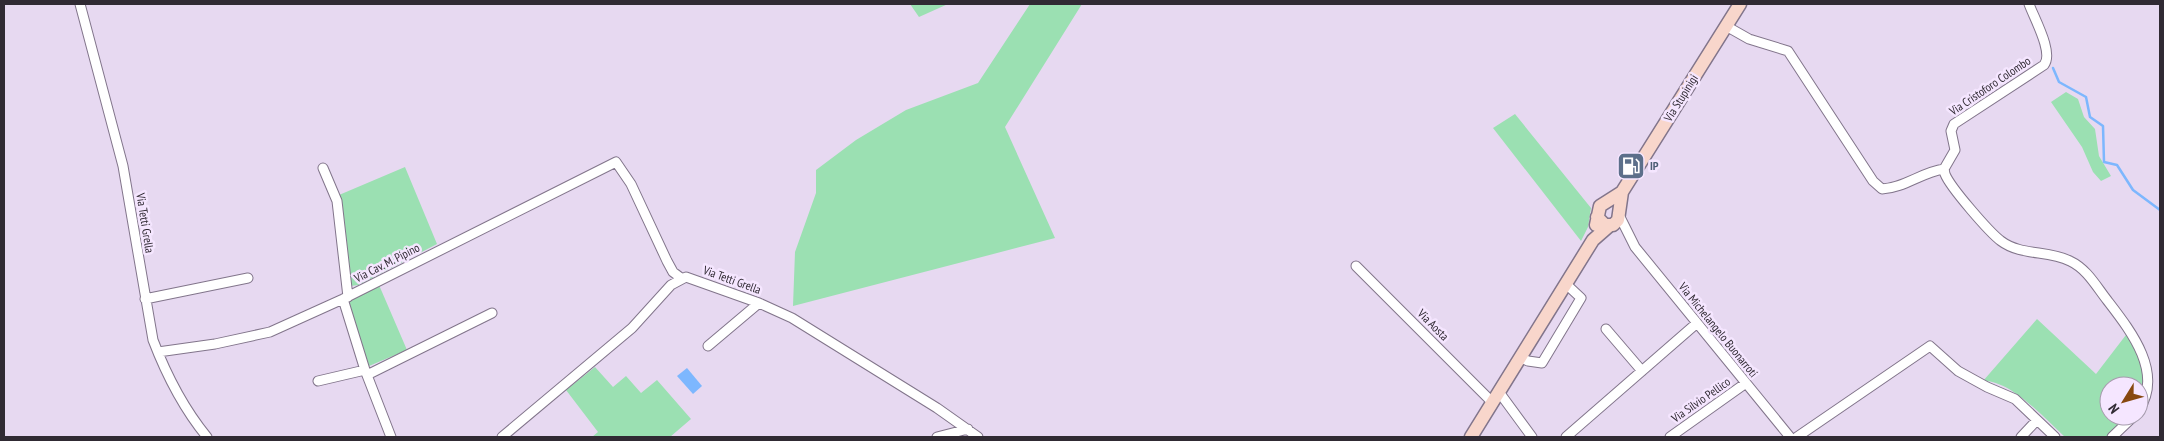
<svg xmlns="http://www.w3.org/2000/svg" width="2164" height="441" viewBox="0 0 2164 441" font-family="'PT Sans Narrow',sans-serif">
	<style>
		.green { fill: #9be0b2 }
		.water { fill: #7db7fe }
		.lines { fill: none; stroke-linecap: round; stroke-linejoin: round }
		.stream { stroke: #7db7fe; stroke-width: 2.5 }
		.street-casing { stroke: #82758b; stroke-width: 11 }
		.secondary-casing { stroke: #82758b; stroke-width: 15 }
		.street { stroke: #fff; stroke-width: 9 }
		.secondary { stroke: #f8d6cb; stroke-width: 12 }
		.labels { text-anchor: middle; stroke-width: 5; stroke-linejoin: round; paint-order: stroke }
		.street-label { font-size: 12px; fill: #302a33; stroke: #f5e6ff }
		.service-label { font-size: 12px; font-weight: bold; fill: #4e5e75; stroke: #f5e6ff; text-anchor: start }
	</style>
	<rect width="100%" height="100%" fill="#e7d9f1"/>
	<path class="green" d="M 910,4 L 948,4 L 919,17 Z
		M 1030,4 L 1082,4 L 1005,127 L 1055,238 L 793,306 L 795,252 L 816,193 L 816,170 L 856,140 L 906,110 L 978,83 Z
		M 2066,92 L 2078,99 L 2084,117 L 2095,129 L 2099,156 L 2111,176 L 2101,181 L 2093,172 L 2082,147 L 2051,102 Z
		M 1515,114 L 1591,208 L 1588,227 L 1581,241 L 1493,128 Z
		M 405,167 L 437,244 L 359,285 L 350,286 L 339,195 Z
		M 379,285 L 407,350 L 369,366 L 345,301 Z
		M 2037,319 L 2096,374 L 2129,331 L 2138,347 L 2147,392 L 2139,405 L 2139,386 L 2109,386 L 2109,416 L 2129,416 L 2108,437 L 2065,437 C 2045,419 2011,380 1983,381 Z
		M 595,367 L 613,387 L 626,376 L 641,393 L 657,380 L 691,419 L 670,437 L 592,437 L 598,432 L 566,390 Z"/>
	<path class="water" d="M 687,368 L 702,386 L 693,394 L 677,376 Z"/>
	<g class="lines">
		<path class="stream" d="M 2053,68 L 2059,82 L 2086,97 L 2090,117 L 2103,126 L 2104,162 L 2117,165 L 2133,190 L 2160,210"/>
		<g class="street-casing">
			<path id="street" d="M 80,4 L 123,166 L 153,340 C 166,374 184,409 207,437
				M 2029,4 C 2034,18 2054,53 2044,65 L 1954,124 L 1951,131 L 1955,150 L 1944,169 L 1945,174 C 1950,187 1989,232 2001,241 C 2021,256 2048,250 2070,261 C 2087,269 2096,286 2107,300 C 2130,330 2164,372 2139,410
				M 1726,26 L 1749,39 L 1788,51 L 1873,181 L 1882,189 C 1904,188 1922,172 1944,169
				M 323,168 L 337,201 L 348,297
				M 1620,217 L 1635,247 L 1790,437
				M 1356,266 L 1492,402
				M 145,299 L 248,278
				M 343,299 L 365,370 L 391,437
				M 1606,329 L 1642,371
				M 708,346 L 759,303
				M 158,352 L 215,344 L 270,332 L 343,299 L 616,162 L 631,184 L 667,261 L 673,272 L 681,278
				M 1521,358 L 1528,361 L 1542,363 L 1581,298 L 1566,284
				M 367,375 L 492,313
				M 318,381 L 365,370
				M 1499,392 L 1532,437
				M 502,437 L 632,328 L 671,285 L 686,277 L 759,303 L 792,318 L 937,408 L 978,437
				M 937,437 L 968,429
				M 1566,437 L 1697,323
				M 1670,437 L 1746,383
				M 1797,437 L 1930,346 L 1958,371 L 1987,387 L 2015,399 L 2055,437
				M 2021,437 L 2037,420
				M 2112,437 L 2134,416"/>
		</g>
		<g class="secondary-casing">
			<path id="secondary" d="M 1597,217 L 1605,225 L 1613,225 L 1618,220 L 1622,192 L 1740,4
				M 1596,225 L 1600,206 L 1622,192
				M 1471,437 L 1593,240 L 1609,226"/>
		</g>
		<use href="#street" class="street"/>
		<use href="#secondary" class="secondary"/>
	</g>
	<defs>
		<g id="fuel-square" transform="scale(1.4375)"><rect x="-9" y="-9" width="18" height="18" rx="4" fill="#5c6f8a" stroke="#f5e6ff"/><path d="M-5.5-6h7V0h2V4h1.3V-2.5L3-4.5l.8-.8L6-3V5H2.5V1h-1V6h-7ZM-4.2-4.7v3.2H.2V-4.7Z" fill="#fff"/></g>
	</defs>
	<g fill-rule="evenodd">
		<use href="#fuel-square" x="1631" y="166"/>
	</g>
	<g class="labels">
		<g class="street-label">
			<text transform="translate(1990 86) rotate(-34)" y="4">Via Cristoforo Colombo</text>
			<text transform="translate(1681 98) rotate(-58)" y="4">Via Stupinigi</text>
			<text transform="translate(145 223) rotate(81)" y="4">Via Tetti Grella</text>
			<text transform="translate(387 263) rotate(-27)" y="4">Via Cav. M. Pipino</text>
			<text transform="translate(732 280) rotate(20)" y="4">Via Tetti Grella</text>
			<text transform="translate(1433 325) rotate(45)" y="4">Via Aosta</text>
			<text transform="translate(1718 330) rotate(51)" y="4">Via Michelangelo Buonarroti</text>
			<text transform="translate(1701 400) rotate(-35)" y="4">Via Silvio Pellico</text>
		</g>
		<g class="service-label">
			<text x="1650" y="170">IP</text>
		</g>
	</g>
	<rect width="2164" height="441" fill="none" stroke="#302a33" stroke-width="10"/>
	<g transform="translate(2124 401) rotate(233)"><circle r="24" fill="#f5e6ff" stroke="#a69bad"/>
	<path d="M0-4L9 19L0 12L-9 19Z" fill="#87480f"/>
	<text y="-8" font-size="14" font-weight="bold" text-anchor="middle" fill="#302a33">N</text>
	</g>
</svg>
